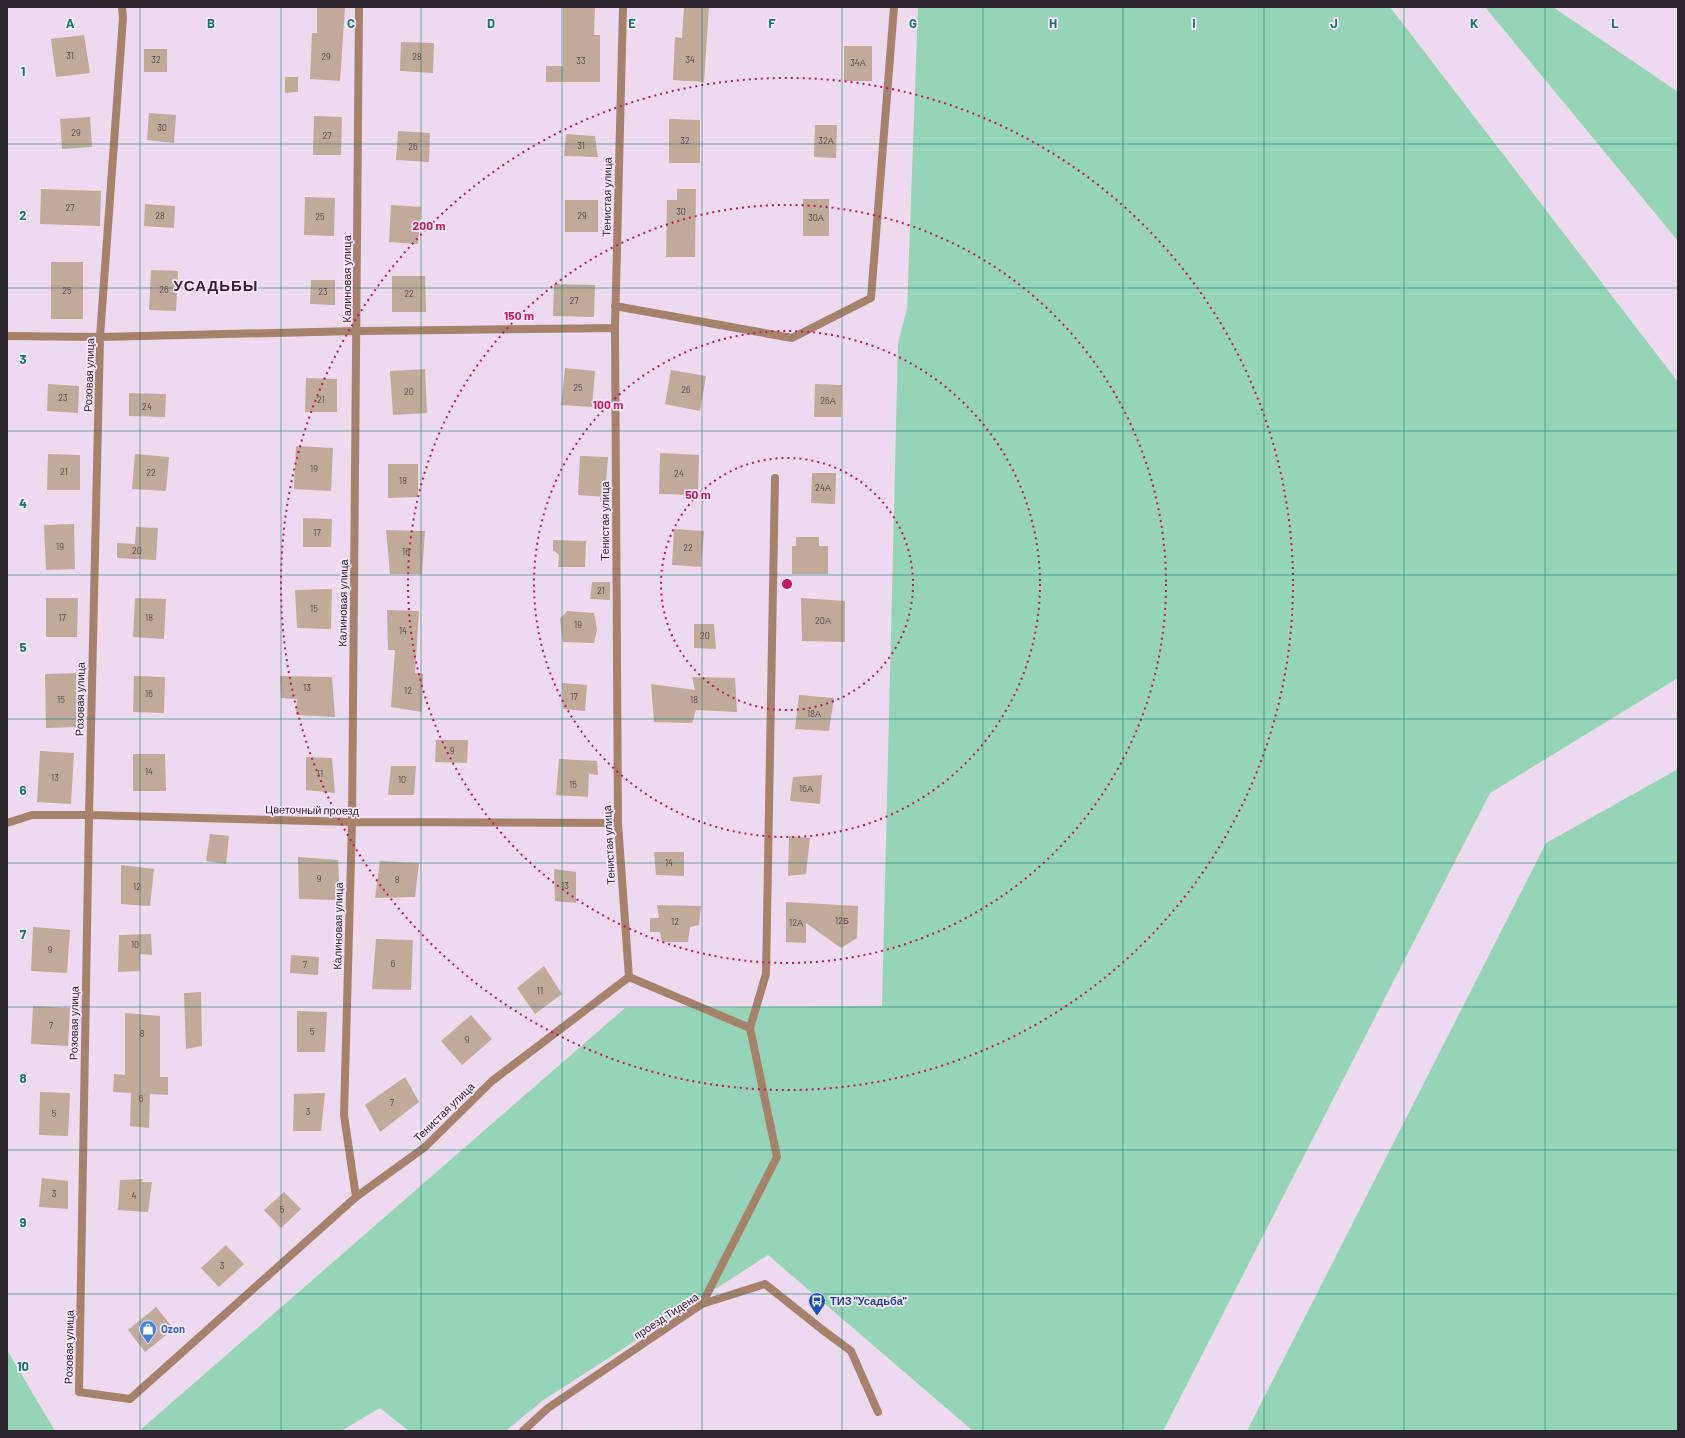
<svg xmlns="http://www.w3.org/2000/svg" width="1685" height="1438" viewBox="0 0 1685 1438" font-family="Barlow,sans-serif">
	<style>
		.green { fill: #96d4b7 }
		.building { fill: #c0aa99 }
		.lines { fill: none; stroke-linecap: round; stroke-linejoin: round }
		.minor { stroke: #a6826c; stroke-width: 8 }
		.grid { fill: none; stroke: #0f766e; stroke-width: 1; stroke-opacity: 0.55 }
		.ring { fill: none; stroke: #c2185b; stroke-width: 2; stroke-dasharray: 2 4 }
		.labels { text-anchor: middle; stroke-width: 3.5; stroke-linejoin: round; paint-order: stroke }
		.number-label { font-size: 9px; fill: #514648 }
		.street-label { font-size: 11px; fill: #2c252d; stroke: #fae7fc }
		.transit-label { font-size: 11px; font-weight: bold; fill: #164399; stroke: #fae7fc; text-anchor: start }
		.shop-label { font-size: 11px; font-weight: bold; fill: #366cbe; stroke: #fae7fc; text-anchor: start }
		.district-label { font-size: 15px; font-weight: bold; letter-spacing: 1px; fill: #322434; stroke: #fae7fc }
		.grid-label { font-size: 13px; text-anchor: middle; font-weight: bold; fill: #0f766e; stroke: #fae7fc; stroke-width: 3.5; stroke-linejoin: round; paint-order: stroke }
		.centre { fill: #c2185b; stroke: #fae7fc; stroke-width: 2 }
		.ring-label { font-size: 12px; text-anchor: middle; font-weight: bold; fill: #c2185b; stroke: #fae7fc; stroke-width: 3.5; stroke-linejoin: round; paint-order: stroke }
	</style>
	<rect width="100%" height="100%" fill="#eddaee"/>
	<path class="green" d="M 918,7 L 1390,7 L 1678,382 L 1678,678 L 1490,793 L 1163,1431 L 973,1431 L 768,1255 L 542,1401 L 506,1431 L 409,1431 L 380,1408 L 341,1431 L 139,1431 L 625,1008 L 882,1006 L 898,343 L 907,309 Z
		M 1485,7 L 1553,7 L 1678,92 L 1678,241 Z
		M 1678,769 L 1678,1431 L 1247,1431 L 1546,843 Z
		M 7,1350 L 55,1431 L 7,1431 Z"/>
	<path class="building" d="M 317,7 L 345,7 L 340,81 L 310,79 L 312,33 L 317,33 Z
		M 563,7 L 595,7 L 594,35 L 600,35 L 600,82 L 546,82 L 546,66 L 563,66 Z
		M 684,7 L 709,7 L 704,82 L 673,80 L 675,37 L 682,38 Z
		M 84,35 L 90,73 L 56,77 L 51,39 Z
		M 401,42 L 434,43 L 433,73 L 400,71 Z
		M 844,46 L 872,46 L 872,81 L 844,81 Z
		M 144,49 L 167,49 L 167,72 L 144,72 Z
		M 285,77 L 298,77 L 298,92 L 285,93 Z
		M 149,113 L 176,115 L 174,143 L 147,140 Z
		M 314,116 L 342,117 L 341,155 L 313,155 Z
		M 90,117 L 92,147 L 62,149 L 60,119 Z
		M 669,119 L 700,120 L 700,163 L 669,163 Z
		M 815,125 L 837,125 L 836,158 L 814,157 Z
		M 398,131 L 430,133 L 429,162 L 396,160 Z
		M 566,134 L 595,136 L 598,157 L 564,156 Z
		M 41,189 L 101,191 L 100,226 L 40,224 Z
		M 677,189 L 696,189 L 695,257 L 666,257 L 667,200 L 677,200 Z
		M 305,197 L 335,198 L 334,236 L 304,235 Z
		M 803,199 L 829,199 L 829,236 L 803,236 Z
		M 565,200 L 598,200 L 598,232 L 565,232 Z
		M 145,204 L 175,206 L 174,228 L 144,226 Z
		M 391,205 L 421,207 L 418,244 L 389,242 Z
		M 51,262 L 83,262 L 83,319 L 51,319 Z
		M 151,270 L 178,271 L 176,311 L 149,310 Z
		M 392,276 L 425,276 L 426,312 L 392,312 Z
		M 311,280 L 335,280 L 335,305 L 310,304 Z
		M 554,284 L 595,285 L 594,317 L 553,316 Z
		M 565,368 L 595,371 L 592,407 L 561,405 Z
		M 425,369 L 427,413 L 393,415 L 390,371 Z
		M 671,370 L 706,376 L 700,411 L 665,404 Z
		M 306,378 L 337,379 L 337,412 L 305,412 Z
		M 48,384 L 79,386 L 78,413 L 47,411 Z
		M 815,384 L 842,385 L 841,417 L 814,417 Z
		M 129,393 L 166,394 L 165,417 L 129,416 Z
		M 296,446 L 333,448 L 331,491 L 294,489 Z
		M 660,453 L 699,455 L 698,495 L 659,494 Z
		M 48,454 L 80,455 L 80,490 L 47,490 Z
		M 135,454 L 169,457 L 166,491 L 132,489 Z
		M 580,456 L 608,457 L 605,497 L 578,495 Z
		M 388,464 L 418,464 L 418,497 L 388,498 Z
		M 812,473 L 836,473 L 835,504 L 811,503 Z
		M 303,518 L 332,519 L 331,547 L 303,547 Z
		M 74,524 L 75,569 L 46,570 L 44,525 Z
		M 136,527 L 158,528 L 156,560 L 117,558 L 117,543 L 135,544 Z
		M 674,529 L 704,531 L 701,567 L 672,565 Z
		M 386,530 L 425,531 L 422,574 L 390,574 Z
		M 796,537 L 819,537 L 819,546 L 828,546 L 828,574 L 792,574 L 792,546 L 796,546 Z
		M 553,540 L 586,541 L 585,567 L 558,567 L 559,555 L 553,550 Z
		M 592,582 L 610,582 L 610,600 L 590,599 Z
		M 332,589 L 331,629 L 297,628 L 295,590 Z
		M 46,598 L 78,598 L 77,637 L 46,637 Z
		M 135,598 L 166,599 L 164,639 L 133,637 Z
		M 801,598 L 845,601 L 845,642 L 802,641 Z
		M 387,610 L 419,611 L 415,673 L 423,674 L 422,712 L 391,707 L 395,650 L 388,650 Z
		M 567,611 L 594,613 L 597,630 L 594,643 L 563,642 L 560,619 Z
		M 694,624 L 714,624 L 716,649 L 694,648 Z
		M 76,673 L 76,727 L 46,728 L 45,674 Z
		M 134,676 L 165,677 L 164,713 L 133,712 Z
		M 280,676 L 332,677 L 335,717 L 296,715 L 297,699 L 281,698 Z
		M 692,677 L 735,678 L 737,712 L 696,710 L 692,723 L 654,722 L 651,684 L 695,690 Z
		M 562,683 L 587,685 L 585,711 L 563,709 Z
		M 799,695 L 834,698 L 829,731 L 795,729 Z
		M 436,740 L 468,740 L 467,763 L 435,762 Z
		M 40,751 L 74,753 L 71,804 L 37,802 Z
		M 133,754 L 165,754 L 166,791 L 133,791 Z
		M 306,757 L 332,758 L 335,793 L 306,790 Z
		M 559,759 L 597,761 L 598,775 L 589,774 L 588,797 L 556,795 Z
		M 391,766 L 416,766 L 414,795 L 388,795 Z
		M 822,775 L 820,804 L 790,801 L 793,777 Z
		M 210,834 L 229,836 L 226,864 L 206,861 Z
		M 789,836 L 810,838 L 806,874 L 788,876 Z
		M 654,852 L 684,852 L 684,876 L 656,875 Z
		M 298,857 L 338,860 L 340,900 L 299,899 Z
		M 380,861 L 419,863 L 415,897 L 375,898 Z
		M 121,865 L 154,869 L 150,906 L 121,904 Z
		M 554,869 L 576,872 L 576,903 L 555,901 Z
		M 786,902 L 858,906 L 857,938 L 841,948 L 806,923 L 806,943 L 786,942 Z
		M 657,905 L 701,906 L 699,925 L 690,927 L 688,942 L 662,942 L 660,932 L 650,932 L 650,918 L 659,918 Z
		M 33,927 L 70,930 L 67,973 L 31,971 Z
		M 151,934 L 152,955 L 140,954 L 140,971 L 118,972 L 119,935 Z
		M 376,939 L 413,940 L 411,990 L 372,989 Z
		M 291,955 L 319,957 L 318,975 L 290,973 Z
		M 544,966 L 562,994 L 535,1014 L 517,988 Z
		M 201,992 L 202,1046 L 186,1049 L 184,993 Z
		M 33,1006 L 70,1008 L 68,1046 L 31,1044 Z
		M 297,1011 L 327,1012 L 325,1052 L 297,1052 Z
		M 125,1013 L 160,1016 L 160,1077 L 168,1077 L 168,1095 L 150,1094 L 149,1128 L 130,1126 L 131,1093 L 113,1092 L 114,1074 L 125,1075 Z
		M 471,1015 L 492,1039 L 462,1065 L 441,1041 Z
		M 405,1077 L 419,1102 L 380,1132 L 365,1105 Z
		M 40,1092 L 70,1093 L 68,1136 L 39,1135 Z
		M 325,1093 L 321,1131 L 293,1131 L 294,1094 Z
		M 42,1178 L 68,1181 L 68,1209 L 39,1207 Z
		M 143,1179 L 142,1182 L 152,1182 L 148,1212 L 118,1210 L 120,1180 Z
		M 284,1192 L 301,1209 L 281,1228 L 264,1210 Z
		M 226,1245 L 244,1264 L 219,1287 L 201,1268 Z
		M 156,1307 L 174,1329 L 145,1352 L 128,1330 Z"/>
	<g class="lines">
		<path class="minor" d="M 122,7 L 123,18 L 100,337 L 89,815 L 79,1392 L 130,1399 L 356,1197 L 425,1147 L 492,1081 L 629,977
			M 623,7 L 615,328 L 618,823 L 629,977
			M 615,306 L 792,338 L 871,298 L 894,7
			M 7,336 L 100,337 L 357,331 L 615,328
			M 7,823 L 32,815 L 89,815 L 352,822 L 618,823
			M 629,977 L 750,1028 L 777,1157 L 702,1304
			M 750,1028 L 766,974 L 775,478
			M 356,1197 L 344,1115 L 352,822 L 359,7
			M 523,1431 L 548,1408 L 702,1304 L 765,1284 L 824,1331 L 851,1351 L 878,1412"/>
	</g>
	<path class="grid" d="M 140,7 L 140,1431M 281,7 L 281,1431M 421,7 L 421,1431M 562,7 L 562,1431M 702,7 L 702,1431M 842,7 L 842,1431M 983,7 L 983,1431M 1123,7 L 1123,1431M 1264,7 L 1264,1431M 1404,7 L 1404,1431M 1545,7 L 1545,1431M 7,144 L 1678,144M 7,288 L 1678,288M 7,431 L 1678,431M 7,575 L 1678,575M 7,719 L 1678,719M 7,863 L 1678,863M 7,1007 L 1678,1007M 7,1150 L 1678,1150M 7,1294 L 1678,1294"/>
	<g class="ring">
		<circle cx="787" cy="584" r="126"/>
		<circle cx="787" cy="584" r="253"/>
		<circle cx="787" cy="584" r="379"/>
		<circle cx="787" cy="584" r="506"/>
	</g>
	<defs>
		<g id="bus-pin" transform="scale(0.9)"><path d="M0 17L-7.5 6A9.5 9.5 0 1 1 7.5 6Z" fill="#1a4fb4" stroke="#fae7fc"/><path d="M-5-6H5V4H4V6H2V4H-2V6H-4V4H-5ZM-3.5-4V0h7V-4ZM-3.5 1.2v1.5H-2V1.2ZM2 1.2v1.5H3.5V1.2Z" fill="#fff"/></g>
		<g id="shop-pin" transform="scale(0.9)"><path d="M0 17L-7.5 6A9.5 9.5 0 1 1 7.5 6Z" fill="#3f7fe0" stroke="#fae7fc"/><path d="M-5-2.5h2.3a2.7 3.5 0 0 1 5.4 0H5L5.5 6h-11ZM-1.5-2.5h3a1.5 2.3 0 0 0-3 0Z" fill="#fff"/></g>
	</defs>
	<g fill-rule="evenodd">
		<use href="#bus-pin" x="817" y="1301"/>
		<use href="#shop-pin" x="148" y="1329"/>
	</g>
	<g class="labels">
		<g class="number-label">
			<text x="70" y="59">31</text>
			<text x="326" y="60">29</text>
			<text x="417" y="60">28</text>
			<text x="156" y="63">32</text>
			<text x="690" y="63">34</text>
			<text x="581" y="64">33</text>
			<text x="858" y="66">34А</text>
			<text x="162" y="131">30</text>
			<text x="76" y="136">29</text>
			<text x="327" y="139">27</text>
			<text x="685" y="144">32</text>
			<text x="826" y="144">32А</text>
			<text x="581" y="149">31</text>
			<text x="413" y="150">26</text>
			<text x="70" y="211">27</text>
			<text x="681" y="215">30</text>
			<text x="160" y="219">28</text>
			<text x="582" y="219">29</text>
			<text x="320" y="220">25</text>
			<text x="816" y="221">30А</text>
			<text x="164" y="293">26</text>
			<text x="67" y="294">25</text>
			<text x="323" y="295">23</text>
			<text x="409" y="297">22</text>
			<text x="574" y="304">27</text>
			<text x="578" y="391">25</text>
			<text x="686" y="393">26</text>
			<text x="409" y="395">20</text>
			<text x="63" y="401">23</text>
			<text x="321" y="403">21</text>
			<text x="828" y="404">26А</text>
			<text x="147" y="410">24</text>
			<text x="314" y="472">19</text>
			<text x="64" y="475">21</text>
			<text x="151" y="476">22</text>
			<text x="679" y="477">24</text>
			<text x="403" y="484">18</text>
			<text x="823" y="491">24А</text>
			<text x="317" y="536">17</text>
			<text x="60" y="550">19</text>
			<text x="688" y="551">22</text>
			<text x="137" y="554">20</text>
			<text x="406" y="555">16</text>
			<text x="601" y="594">21</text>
			<text x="314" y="612">15</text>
			<text x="62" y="621">17</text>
			<text x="149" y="621">18</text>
			<text x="823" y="624">20А</text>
			<text x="578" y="628">19</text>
			<text x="403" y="634">14</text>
			<text x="705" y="639">20</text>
			<text x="307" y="691">13</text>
			<text x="408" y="694">12</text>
			<text x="149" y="697">16</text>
			<text x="574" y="700">17</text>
			<text x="61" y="703">15</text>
			<text x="694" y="703">18</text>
			<text x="814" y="717">18А</text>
			<text x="452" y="754">9</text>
			<text x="149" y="775">14</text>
			<text x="320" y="777">11</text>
			<text x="55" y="781">13</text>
			<text x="402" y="783">10</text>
			<text x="573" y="788">15</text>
			<text x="806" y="792">16А</text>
			<text x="669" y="866">14</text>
			<text x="319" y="882">9</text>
			<text x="397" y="883">8</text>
			<text x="565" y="889">13</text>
			<text x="137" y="890">12</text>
			<text x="842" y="924">12Б</text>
			<text x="675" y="925">12</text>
			<text x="796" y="926">12А</text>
			<text x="135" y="948">10</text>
			<text x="50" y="953">9</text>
			<text x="393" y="967">6</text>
			<text x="305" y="968">7</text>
			<text x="540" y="994">11</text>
			<text x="51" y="1029">7</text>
			<text x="312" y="1035">5</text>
			<text x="142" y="1037">8</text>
			<text x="467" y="1043">9</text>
			<text x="141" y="1102">6</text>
			<text x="392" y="1106">7</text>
			<text x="308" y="1115">3</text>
			<text x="54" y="1117">5</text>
			<text x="54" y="1197">3</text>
			<text x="134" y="1199">4</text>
			<text x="282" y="1213">5</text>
			<text x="222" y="1269">3</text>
		</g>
		<g class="street-label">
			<text transform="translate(607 197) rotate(-89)" y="4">Тенистая улица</text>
			<text transform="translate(347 279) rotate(-90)" y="4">Калиновая улица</text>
			<text transform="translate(89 375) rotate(-88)" y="4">Розовая улица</text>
			<text transform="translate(605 521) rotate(-90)" y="4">Тенистая улица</text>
			<text transform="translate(343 603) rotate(-89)" y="4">Калиновая улица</text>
			<text transform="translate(80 699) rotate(-89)" y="4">Розовая улица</text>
			<text transform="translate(312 810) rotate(1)" y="4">Цветочный проезд</text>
			<text transform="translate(609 845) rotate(-93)" y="4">Тенистая улица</text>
			<text transform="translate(338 926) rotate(-89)" y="4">Калиновая улица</text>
			<text transform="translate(74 1023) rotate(-89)" y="4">Розовая улица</text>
			<text transform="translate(444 1112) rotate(-44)" y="4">Тенистая улица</text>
			<text transform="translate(666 1316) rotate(-33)" y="4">проезд Тидена</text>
			<text transform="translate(69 1347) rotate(-89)" y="4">Розовая улица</text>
		</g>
		<g class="transit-label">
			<text x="830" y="1305">ТИЗ "Усадьба"</text>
		</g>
		<g class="shop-label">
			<text x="161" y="1333">Ozon</text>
		</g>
		<g class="district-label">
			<text x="216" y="291">УСАДЬБЫ</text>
		</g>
	</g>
	<g class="grid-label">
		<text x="70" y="28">A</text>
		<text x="211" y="28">B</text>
		<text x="351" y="28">C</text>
		<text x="491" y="28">D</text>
		<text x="632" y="28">E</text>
		<text x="772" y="28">F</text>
		<text x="913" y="28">G</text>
		<text x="1053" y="28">H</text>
		<text x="1194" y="28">I</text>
		<text x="1334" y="28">J</text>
		<text x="1474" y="28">K</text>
		<text x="1615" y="28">L</text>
		<text x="23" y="76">1</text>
		<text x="23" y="220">2</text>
		<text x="23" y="364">3</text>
		<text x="23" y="508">4</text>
		<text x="23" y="652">5</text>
		<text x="23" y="795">6</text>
		<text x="23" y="939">7</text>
		<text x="23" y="1083">8</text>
		<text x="23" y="1227">9</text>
		<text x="23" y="1371">10</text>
	</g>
	<circle cx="787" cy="584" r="6" class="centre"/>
	<g class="ring-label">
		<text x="429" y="230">200 m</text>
		<text x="519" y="320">150 m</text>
		<text x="608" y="409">100 m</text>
		<text x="698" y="499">50 m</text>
	</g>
	<rect width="1685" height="1438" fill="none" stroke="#2c252d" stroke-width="16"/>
</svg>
